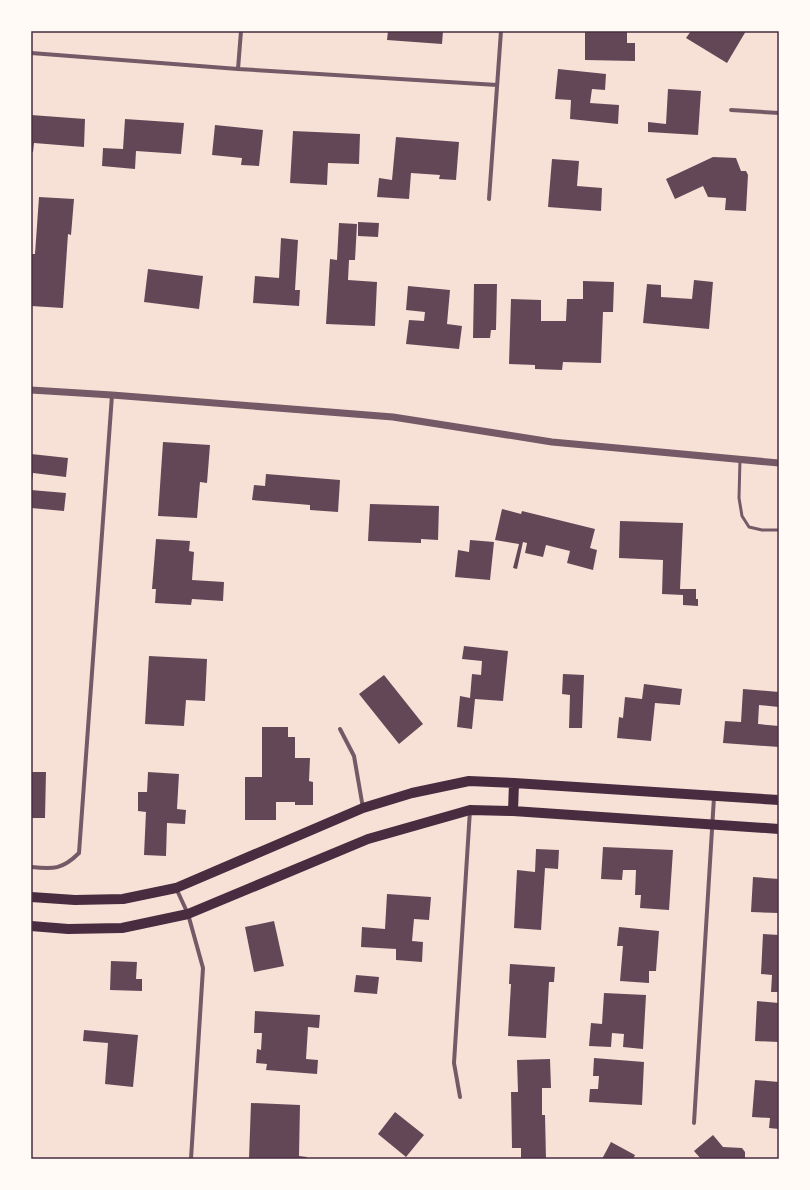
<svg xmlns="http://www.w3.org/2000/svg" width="810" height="1190" viewBox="0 0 810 1190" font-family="Signika,sans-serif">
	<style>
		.building { fill: #644757 }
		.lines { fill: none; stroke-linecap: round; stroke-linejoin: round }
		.service { stroke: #755966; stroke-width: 3 }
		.minor { stroke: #755966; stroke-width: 4 }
		.tertiary { stroke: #755966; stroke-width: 7 }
		.primary { stroke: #4a2c40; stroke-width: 10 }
		.neatline { fill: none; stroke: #4a2c40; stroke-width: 1.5 }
	</style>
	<rect width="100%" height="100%" fill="#f7e1d7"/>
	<path class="building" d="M 388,31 L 443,31 L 442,44 L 387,40 Z
		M 585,31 L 627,31 L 627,43 L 635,43 L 635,61 L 585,60 Z
		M 691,31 L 746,31 L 727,63 L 686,38 Z
		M 558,69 L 606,74 L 605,90 L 592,89 L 590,103 L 619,105 L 618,124 L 570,119 L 571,100 L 555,99 Z
		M 668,89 L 701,91 L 698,135 L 648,132 L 648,122 L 666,124 Z
		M 31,115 L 85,119 L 84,147 L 34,143 L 33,152 L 31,152 Z
		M 125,119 L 184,123 L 181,154 L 136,151 L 135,169 L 102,166 L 103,148 L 123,149 Z
		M 215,125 L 263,130 L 259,166 L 241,165 L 242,158 L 212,155 Z
		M 293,131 L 360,134 L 359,164 L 328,163 L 327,185 L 290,183 Z
		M 396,137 L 459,142 L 456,180 L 439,179 L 440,175 L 411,173 L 409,199 L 377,197 L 379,178 L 392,180 Z
		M 713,157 L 736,158 L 741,171 L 746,171 L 748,175 L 746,211 L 725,210 L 726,198 L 708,197 L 703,186 L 675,199 L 666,179 Z
		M 552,159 L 579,161 L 577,186 L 602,188 L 601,211 L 548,207 Z
		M 39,197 L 74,199 L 71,235 L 68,234 L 63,308 L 31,306 L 31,254 L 35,254 Z
		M 358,222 L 379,223 L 378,237 L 358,236 Z
		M 339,223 L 357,224 L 355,260 L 349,260 L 348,280 L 377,282 L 375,326 L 326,324 L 330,259 L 337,260 Z
		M 281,238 L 298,240 L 295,290 L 300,290 L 299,306 L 253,303 L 255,276 L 279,278 Z
		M 148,269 L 203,276 L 199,309 L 144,302 Z
		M 694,280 L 713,282 L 709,329 L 643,323 L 647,284 L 661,285 L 661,297 L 692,299 Z
		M 583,281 L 614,282 L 613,312 L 603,312 L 601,363 L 563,362 L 562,370 L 535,369 L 535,365 L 509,364 L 511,299 L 541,300 L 541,321 L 566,321 L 567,299 L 583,299 Z
		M 474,284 L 497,284 L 496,330 L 491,330 L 490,338 L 473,338 Z
		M 408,286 L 450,290 L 447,324 L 462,326 L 459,349 L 406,344 L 409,320 L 424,321 L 425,312 L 406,310 Z
		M 163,442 L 210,445 L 207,483 L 200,482 L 197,518 L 158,516 Z
		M 31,454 L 68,458 L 66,477 L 33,473 L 32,481 L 31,481 Z
		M 266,474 L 340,480 L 338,512 L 310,510 L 310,505 L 252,500 L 254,485 L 265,486 Z
		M 31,490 L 66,493 L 64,511 L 31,508 Z
		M 370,504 L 439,506 L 438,540 L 421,539 L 421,543 L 368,541 Z
		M 502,509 L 521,514 L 522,511 L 595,529 L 590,548 L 597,550 L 593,570 L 567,563 L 570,551 L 546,545 L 543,557 L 525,553 L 527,543 L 523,542 L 517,569 L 513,568 L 519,544 L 495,540 Z
		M 620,521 L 683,523 L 680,589 L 696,589 L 696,599 L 698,599 L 698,606 L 683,605 L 683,595 L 662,594 L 663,560 L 619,558 Z
		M 156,539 L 190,541 L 189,551 L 194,552 L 192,580 L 224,582 L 223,601 L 192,599 L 191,605 L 155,603 L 156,589 L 152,589 Z
		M 470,540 L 494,542 L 490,580 L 455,577 L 458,550 L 469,552 Z
		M 464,646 L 508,651 L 503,701 L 475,699 L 472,729 L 457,727 L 460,696 L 470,698 L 472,674 L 481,675 L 482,661 L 462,659 Z
		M 149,656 L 207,659 L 205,701 L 186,700 L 184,726 L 145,724 Z
		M 563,674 L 584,675 L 582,728 L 569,728 L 570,695 L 562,694 Z
		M 384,675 L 423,724 L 399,744 L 359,694 Z
		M 644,684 L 682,689 L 680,705 L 655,703 L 651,741 L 617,738 L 619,717 L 623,718 L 625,697 L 642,699 Z
		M 743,689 L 779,692 L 779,707 L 759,705 L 758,724 L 779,726 L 779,747 L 723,743 L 725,721 L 741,722 Z
		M 262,727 L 288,727 L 288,737 L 295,737 L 295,758 L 310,758 L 309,781 L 313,782 L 313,805 L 295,805 L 295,802 L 276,802 L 276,820 L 245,820 L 245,777 L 262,777 Z
		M 31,772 L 46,772 L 45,818 L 31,818 Z
		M 148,772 L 179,774 L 177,809 L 186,810 L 185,824 L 167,823 L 166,856 L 144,855 L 146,812 L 138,811 L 138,792 L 147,792 Z
		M 603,847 L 673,850 L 669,910 L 640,908 L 641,895 L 635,895 L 636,870 L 623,870 L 622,880 L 601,879 Z
		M 536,849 L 559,850 L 558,869 L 545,868 L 541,930 L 514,928 L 517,870 L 535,872 Z
		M 753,877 L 779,879 L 779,913 L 751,912 Z
		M 387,894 L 431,897 L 429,920 L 414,919 L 412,941 L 423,942 L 422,962 L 396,960 L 396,949 L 361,947 L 362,927 L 385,929 Z
		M 274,921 L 284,966 L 254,972 L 245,927 Z
		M 619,927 L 659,931 L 656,971 L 649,971 L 649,983 L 620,981 L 623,946 L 617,946 Z
		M 763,934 L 779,935 L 779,992 L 771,992 L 772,975 L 761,974 Z
		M 111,961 L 137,962 L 136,979 L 142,979 L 142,991 L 110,990 Z
		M 510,964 L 555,967 L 554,982 L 549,982 L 546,1038 L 508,1036 L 511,984 L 509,984 Z
		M 356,975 L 379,977 L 377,994 L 354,992 Z
		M 604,993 L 646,995 L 643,1049 L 623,1047 L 624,1034 L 612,1033 L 611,1047 L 589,1046 L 591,1023 L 602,1024 Z
		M 757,1001 L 779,1003 L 779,1042 L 755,1041 Z
		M 255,1011 L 320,1015 L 319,1028 L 308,1027 L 306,1059 L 318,1060 L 317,1074 L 266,1070 L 267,1064 L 256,1063 L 257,1049 L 261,1050 L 262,1033 L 254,1033 Z
		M 84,1030 L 138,1035 L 133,1087 L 105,1084 L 108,1043 L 83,1041 Z
		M 594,1058 L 644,1062 L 642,1105 L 589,1102 L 590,1089 L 598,1089 L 599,1076 L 593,1076 Z
		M 550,1059 L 551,1088 L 542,1088 L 542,1115 L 545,1115 L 546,1159 L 521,1159 L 521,1148 L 512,1148 L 511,1092 L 518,1092 L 517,1060 Z
		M 755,1080 L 779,1082 L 779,1129 L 769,1128 L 770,1118 L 752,1117 Z
		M 251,1103 L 300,1105 L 299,1156 L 307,1157 L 307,1159 L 249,1159 Z
		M 395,1112 L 424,1135 L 406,1157 L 378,1134 Z
		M 713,1135 L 723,1147 L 742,1148 L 745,1152 L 745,1159 L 701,1159 L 694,1151 Z
		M 611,1142 L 635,1155 L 633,1159 L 602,1159 Z"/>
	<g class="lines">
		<path class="service" d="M 740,459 L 739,498 L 742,516 L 749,527 L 762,530 L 779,530"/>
		<path class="minor" d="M 31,53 L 238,69 L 497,85
			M 238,69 L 241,31
			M 731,110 L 779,113
			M 489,199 L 501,31
			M 340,729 L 354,756 L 363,808
			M 31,867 C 53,869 62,870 79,853 L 112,395
			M 176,888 L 188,914 L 203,968 L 191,1159
			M 460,1097 L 454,1063 L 470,810
			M 694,1123 L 714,797"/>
		<path class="tertiary" d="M 31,390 L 112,395 L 393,417 L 552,442 L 779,463"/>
		<path class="primary" d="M 513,811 L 514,783
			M 31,897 L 75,900 L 123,899 L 176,888 L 363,808 L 412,793 L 469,781 L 514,783 L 779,800
			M 31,926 L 68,929 L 122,928 L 188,914 L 368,839 L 470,810 L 513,811 L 779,829"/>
	</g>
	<rect width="810" height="1190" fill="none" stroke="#fffaf5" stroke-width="64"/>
	<rect x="32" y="32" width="746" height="1126" class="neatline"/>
</svg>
